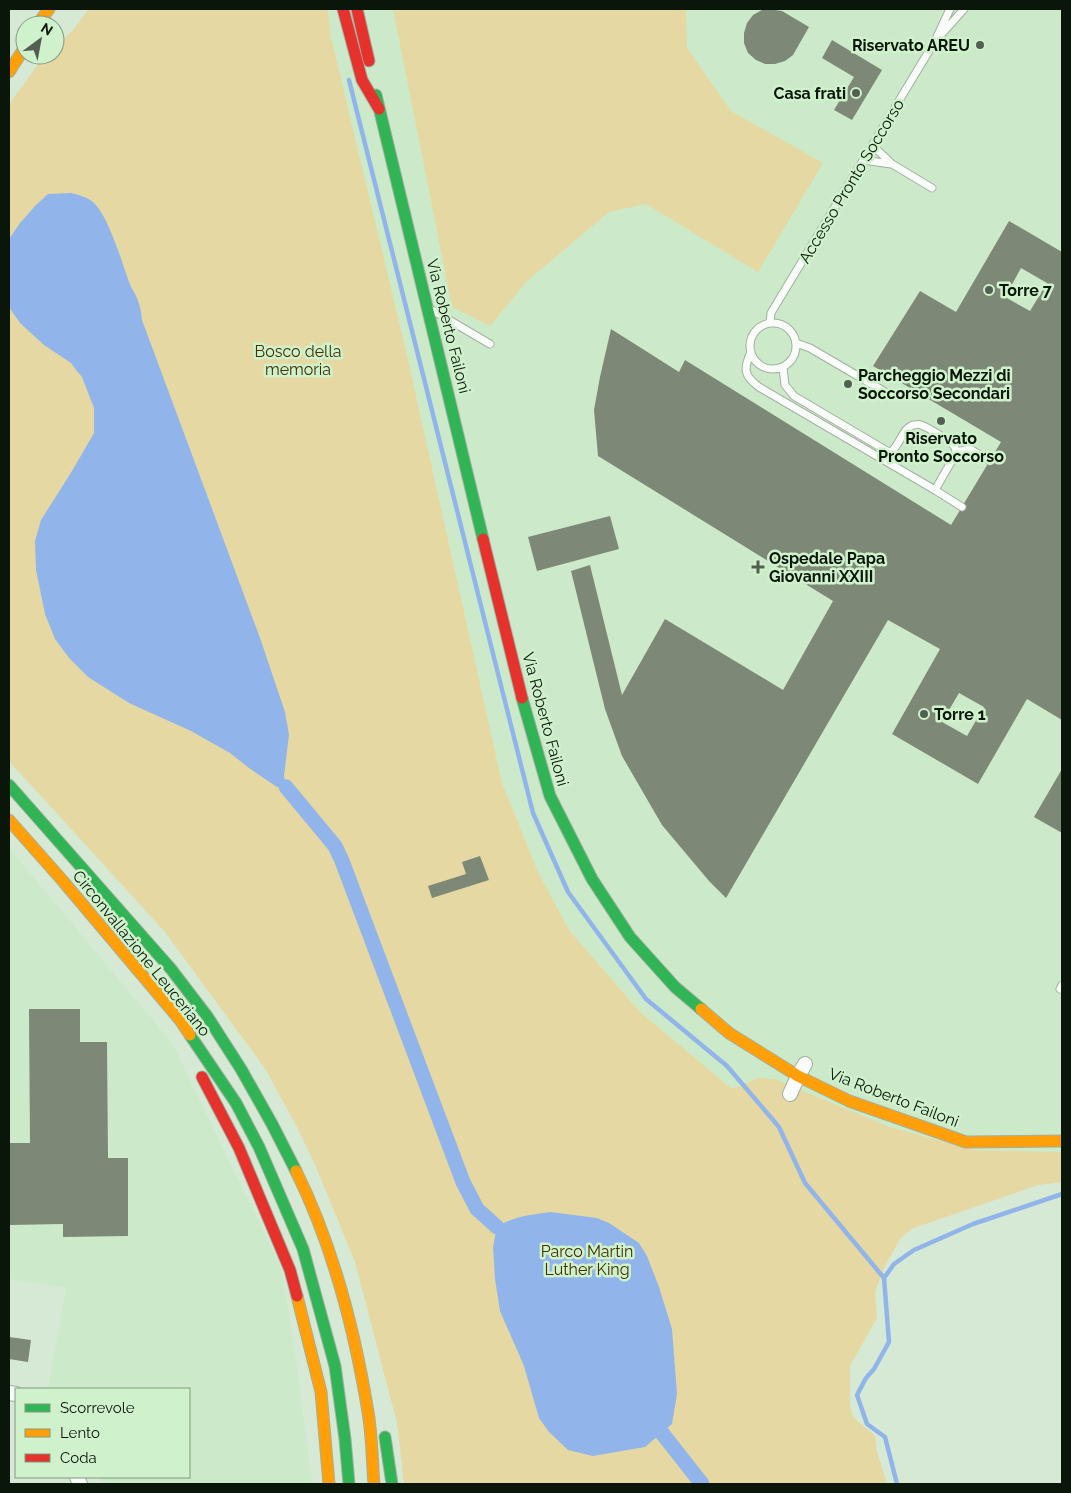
<svg xmlns="http://www.w3.org/2000/svg" width="1071" height="1493" viewBox="0 0 1071 1493" font-family="Raleway,sans-serif">
	<style>
		.built { fill: #cceac9 }
		.green { fill: #e6d8a2 }
		.water { fill: #91b5ea }
		.lines { fill: none; stroke-linecap: round; stroke-linejoin: round }
		.stream { stroke: #91b5ea; stroke-width: 4.5 }
		.canal { stroke: #91b5ea; stroke-width: 15 }
		.building { fill: #7d8876; fill-rule: evenodd }
		.lane-casing { stroke: #a2b0a1; stroke-width: 9 }
		.street-casing { stroke: #a2b0a1; stroke-width: 16 }
		.fast-casing { stroke: #a2b0a1; stroke-width: 13 }
		.slow-casing { stroke: #a2b0a1; stroke-width: 13 }
		.jam-casing { stroke: #a2b0a1; stroke-width: 13 }
		.lane { stroke: #f9fcf9; stroke-width: 7 }
		.street { stroke: #f9fcf9; stroke-width: 14 }
		.fast { stroke: #30b455; stroke-width: 11 }
		.slow { stroke: #ff9f0a; stroke-width: 11 }
		.jam { stroke: #e5322d; stroke-width: 11 }
		.poi-dot { fill: #526051; stroke: #cff1cc; stroke-width: 2 }
		.labels { text-anchor: middle; stroke-width: 5; stroke-linejoin: round; paint-order: stroke }
		.poi-label { font-size: 16px; font-weight: bold; fill: #0b160a; stroke: #cff1cc; text-anchor: start }
		.street-label { font-size: 16px; fill: #0b160a; stroke: #cff1cc }
		.park-label { font-size: 16px; fill: #432f00; stroke: #cff1cc }
	</style>
	<rect width="100%" height="100%" fill="#d6e9d4"/>
	<path class="built" d="M 328,9 L 1062,9 L 1062,1152 L 977,1150 L 889,1127 L 758,1078 L 732,1089 L 640,1012 L 569,930 L 538,872 L 502,783 L 331,37 Z
		M 9,848 L 172,1043 L 281,1267 L 294,1345 L 312,1484 L 106,1484 L 97,1477 L 189,1477 L 189,1389 L 48,1389 L 66,1288 L 9,1279 Z"/>
	<path class="green" d="M 89,9 L 328,9 L 331,37 L 406,351 L 502,783 L 538,872 L 569,930 L 640,1012 L 732,1089 L 758,1078 L 775,1079 L 889,1127 L 976,1150 L 1062,1152 L 1062,1182 L 1038,1185 L 911,1229 L 900,1239 L 885,1266 L 875,1292 L 877,1318 L 850,1366 L 850,1406 L 853,1417 L 875,1436 L 877,1452 L 887,1484 L 404,1484 L 397,1423 L 355,1262 L 316,1167 L 298,1129 L 266,1070 L 165,932 L 9,761 L 9,104 L 40,62 L 47,55 L 55,55 L 55,47 L 73,30 Z
		M 393,9 L 686,9 L 687,48 L 731,111 L 823,163 L 758,272 L 646,204 L 609,212 L 527,281 L 490,326 L 452,307 Z"/>
	<path class="water" d="M 71,193 C 79,195 87,197 93,202 C 110,218 122,264 131,287 C 138,298 141,307 142,320 L 260,638 L 285,712 L 289,735 L 284,776 L 286,787 L 277,787 L 249,768 L 230,753 L 191,731 L 129,703 L 88,677 L 69,658 L 55,639 L 45,614 L 36,570 L 35,541 L 41,520 L 72,471 L 94,433 L 94,408 L 82,377 L 76,370 L 71,363 L 44,345 L 20,323 L 9,307 L 9,239 L 20,223 L 35,206 L 48,194 Z
		M 550,1212 L 597,1218 L 609,1223 L 639,1243 L 647,1256 L 659,1287 L 672,1329 L 677,1394 L 672,1424 L 645,1447 L 593,1456 L 568,1450 L 549,1432 L 539,1418 L 524,1366 L 500,1311 L 495,1279 L 493,1247 L 497,1227 C 513,1216 532,1215 550,1212 Z"/>
	<g class="lines">
		<path class="stream" d="M 349,80 L 533,813 L 568,892 L 646,999 L 727,1066 L 779,1127 L 805,1183 L 884,1278
			M 897,1484 L 885,1437 L 867,1424 L 857,1395 L 866,1378 L 874,1369 L 889,1342 L 884,1278 L 894,1264 L 914,1250 L 973,1224 L 1062,1194"/>
		<path class="canal" d="M 286,787 L 335,846 L 342,861 L 463,1182 L 477,1209 L 497,1227
			M 662,1433 L 702,1484"/>
	</g>
	<path class="building" d="M 769,9 L 782,11 L 809,27 L 793,55 L 785,61 L 775,64 L 765,64 L 756,60 L 748,53 L 744,43 L 744,33 L 747,23 L 753,15 L 762,10 Z
		M 832,40 L 882,70 L 852,120 L 834,110 L 854,77 L 822,58 Z
		M 1009,221 L 1062,252 L 1062,720 L 1027,699 L 978,784 L 892,734 L 940,649 L 888,620 L 726,898 L 709,881 L 662,825 L 622,756 L 605,709 L 571,571 L 590,565 L 622,695 L 665,619 L 783,690 L 833,601 L 598,456 L 594,410 L 600,377 L 611,329 L 679,372 L 685,360 L 951,525 L 1001,442 L 873,366 L 920,291 L 956,312 ZM 1021,268 L 1047,283 L 1030,311 L 1005,297 ZM 959,693 L 984,707 L 967,736 L 942,722 Z
		M 610,516 L 619,549 L 537,571 L 528,537 Z
		M 1062,769 L 1062,833 L 1034,817 Z
		M 480,856 L 489,880 L 432,898 L 428,886 L 466,874 L 462,862 Z
		M 29,1009 L 80,1009 L 80,1042 L 107,1042 L 108,1158 L 128,1158 L 128,1236 L 63,1237 L 63,1224 L 9,1225 L 9,1143 L 30,1143 Z
		M 9,1337 L 31,1340 L 28,1362 L 9,1359 Z"/>
	<g class="lines">
		<g class="lane-casing">
			<path id="lane" d="M 939,37 L 964,9
				M 872,145 L 892,164 L 932,188
				M 863,160 L 891,164
				M 432,310 L 490,344
				M750 346a23 23 0 1 1 46 0a23 23 0 1 1-46 0Z
				M 770,323 L 771,313 L 935,41 L 950,9
				M 796,343 L 810,348 L 892,396
				M 751,352 C 743,369 744,376 759,387 L 935,490 L 954,457 C 956,453 957,450 954,446 C 951,441 927,427 921,425 C 919,424 916,425 913,425 C 902,429 900,445 891,452 L 887,451 L 794,396 L 785,385 L 783,367
				M 956,452 L 970,449 L 990,461
				M 935,490 L 962,507
				M 1060,989 L 1062,985"/>
		</g>
		<g class="street-casing">
			<path id="street" d="M 790,1094 L 798,1076 L 805,1064
				M 9,1393 L 16,1394
				M 77,1477 L 80,1484"/>
		</g>
		<g class="fast-casing">
			<path id="fast" d="M 376,95 L 483,539
				M 522,698 L 550,796 L 592,879 L 630,937 L 675,987 L 701,1009
				M 9,785 L 171,969 L 207,1016 L 241,1069 L 272,1124 L 296,1171
				M 190,1035 L 236,1103 L 259,1147 L 303,1249 L 335,1366 L 345,1439 L 349,1484
				M 385,1437 L 392,1484"/>
		</g>
		<g class="slow-casing">
			<path id="slow" d="M 37,25 L 49,9
				M 9,72 L 25,47
				M 9,820 L 62,880 L 180,1020 L 190,1035
				M 701,1009 L 729,1033 L 798,1076 L 849,1101 L 966,1142 L 1062,1141
				M 296,1171 C 332,1244 355,1332 368,1412 C 372,1435 372,1460 374,1484
				M 297,1296 L 321,1392 L 329,1484"/>
		</g>
		<g class="jam-casing">
			<path id="jam" d="M 343,9 L 362,80 L 379,109
				M 357,9 L 369,61
				M 483,539 L 522,698
				M 202,1077 L 239,1148 L 290,1270 L 297,1296"/>
		</g>
		<use href="#lane" class="lane"/>
		<use href="#street" class="street"/>
		<use href="#fast" class="fast"/>
		<use href="#slow" class="slow"/>
		<use href="#jam" class="jam"/>
	</g>
	<g class="poi-dot">
		<circle cx="980" cy="45" r="5"/>
		<circle cx="856" cy="93" r="5"/>
		<circle cx="989" cy="290" r="5"/>
		<circle cx="848" cy="384" r="5"/>
		<circle cx="941" cy="421" r="5"/>
		<path d="M755.5 559.5h5v5h5v5h-5v5h-5v-5h-5v-5h5z"/>
		<circle cx="924" cy="714" r="5"/>
	</g>
	<g class="labels">
		<g class="poi-label">
			<text x="970" y="51" text-anchor="end">Riservato AREU</text>
			<text x="846" y="99" text-anchor="end">Casa frati</text>
			<text x="999" y="296">Torre 7</text>
			<text x="858" y="381">Parcheggio Mezzi di<tspan x="858" dy="18">Soccorso Secondari</tspan></text>
			<text x="941" y="444" text-anchor="middle">Riservato<tspan x="941" dy="18">Pronto Soccorso</tspan></text>
			<text x="769" y="564">Ospedale Papa<tspan x="769" dy="18">Giovanni XXIII</tspan></text>
			<text x="934" y="720">Torre 1</text>
		</g>
		<g class="street-label">
			<text transform="translate(851 181) rotate(-59)" y="6">Accesso Pronto Soccorso</text>
			<text transform="translate(449 326) rotate(76)" y="6">Via Roberto Failoni</text>
			<text transform="translate(546 719) rotate(75)" y="6">Via Roberto Failoni</text>
			<text transform="translate(142 953) rotate(51)" y="6">Circonvallazione Leuceriano</text>
			<text transform="translate(894 1097) rotate(21)" y="6">Via Roberto Failoni</text>
		</g>
		<g class="park-label">
			<text x="298" y="357">Bosco della<tspan x="298" dy="18">memoria</tspan></text>
			<text x="587" y="1257">Parco Martin<tspan x="587" dy="18">Luther King</tspan></text>
		</g>
	</g>
	<rect width="1071" height="1493" fill="none" stroke="#0b160a" stroke-width="20"/>
	<rect x="15" y="1388" width="175" height="90" fill="#cff1cc" stroke="#81997e"/>
	<rect x="25" y="1404" width="25" height="8" fill="#30b455" stroke="#81997e"/>
	<text x="60" y="1413" font-size="15" fill="#0b160a">Scorrevole</text>
	<rect x="25" y="1429" width="25" height="8" fill="#ff9f0a" stroke="#81997e"/>
	<text x="60" y="1438" font-size="15" fill="#0b160a">Lento</text>
	<rect x="25" y="1454" width="25" height="8" fill="#e5322d" stroke="#81997e"/>
	<text x="60" y="1463" font-size="15" fill="#0b160a">Coda</text>
	<g transform="translate(40 40) rotate(32)"><circle r="24" fill="#cff1cc" stroke="#81997e"/>
	<path d="M0-4L9 19L0 12L-9 19Z" fill="#526051"/>
	<text y="-8" font-size="14" font-weight="bold" text-anchor="middle" fill="#0b160a">N</text>
	</g>
</svg>
